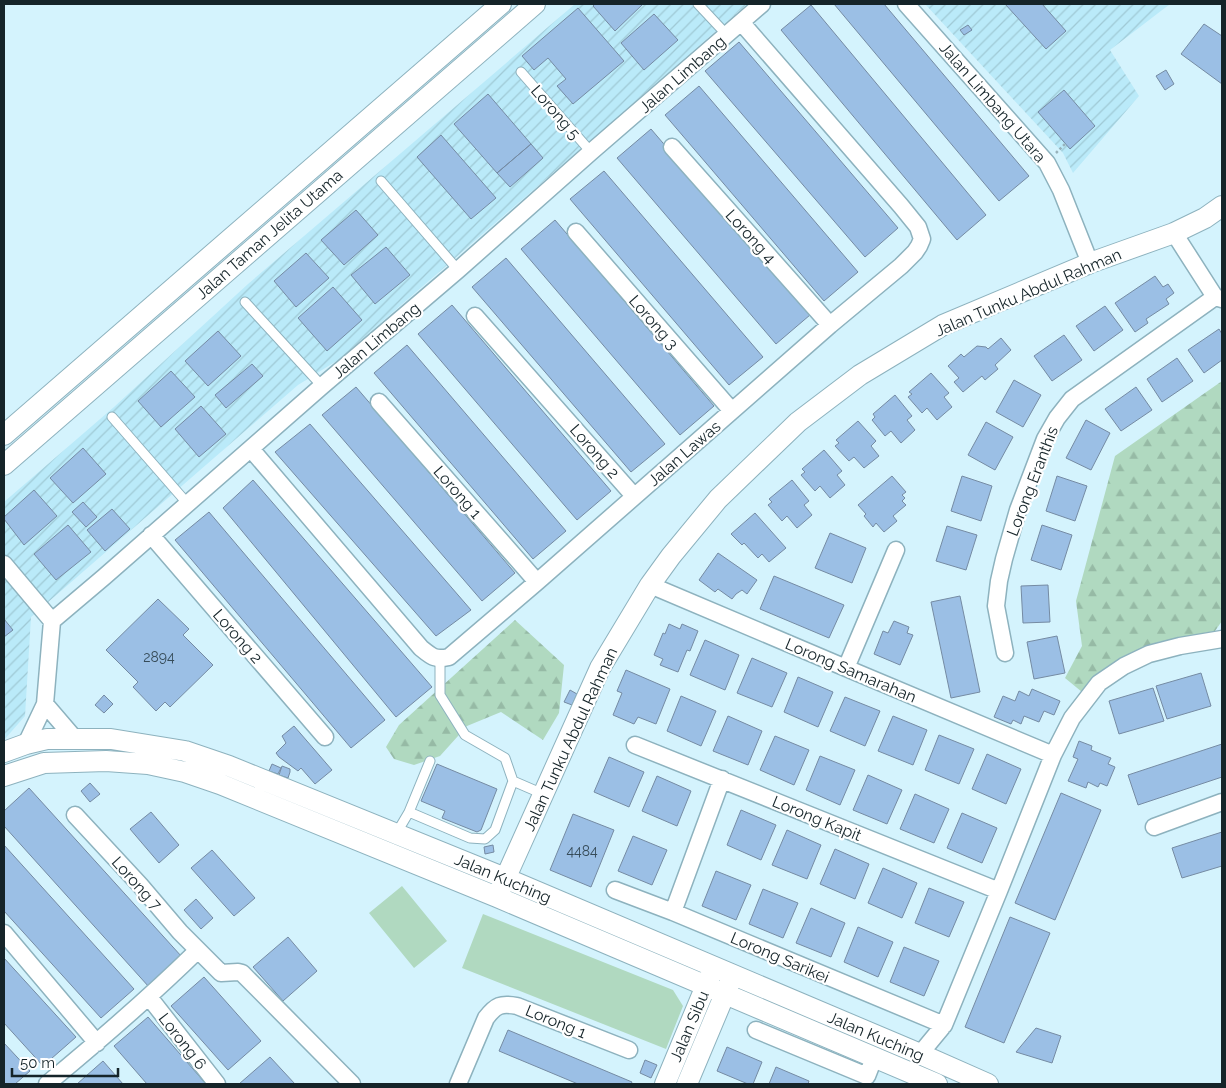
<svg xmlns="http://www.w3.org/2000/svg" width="1226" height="1088" viewBox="0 0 1226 1088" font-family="Raleway,sans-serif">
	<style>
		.industrial { fill: url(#industrial-furrows) }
		.green { fill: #b0d9c0 }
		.forest { fill: url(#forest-firs) }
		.building { fill: #9bbfe5; stroke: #758ba3 }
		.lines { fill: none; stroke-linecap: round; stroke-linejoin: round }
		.service-casing { stroke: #8db2be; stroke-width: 11 }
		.minor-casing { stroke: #8db2be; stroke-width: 19 }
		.tertiary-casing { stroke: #8db2be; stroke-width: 22 }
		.path { stroke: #98b2bb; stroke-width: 2.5; stroke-dasharray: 2.5 2.5; stroke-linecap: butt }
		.service { stroke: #fff; stroke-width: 9 }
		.minor { stroke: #fff; stroke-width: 16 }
		.tertiary { stroke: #fff; stroke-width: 20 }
		.labels { text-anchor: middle; stroke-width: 4.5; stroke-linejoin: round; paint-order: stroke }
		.number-label { font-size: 14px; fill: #364b58 }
		.street-label { font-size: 16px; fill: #152429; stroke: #fff }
	</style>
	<defs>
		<pattern id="industrial-furrows" width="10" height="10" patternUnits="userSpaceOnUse" patternTransform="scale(1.25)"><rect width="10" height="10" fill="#baeaf9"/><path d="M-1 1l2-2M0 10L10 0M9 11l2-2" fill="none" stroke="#9fc9d5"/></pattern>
		<pattern id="forest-firs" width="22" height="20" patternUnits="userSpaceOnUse" patternTransform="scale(1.25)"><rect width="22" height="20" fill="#b0d9c0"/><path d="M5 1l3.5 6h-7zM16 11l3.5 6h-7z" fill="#96baa5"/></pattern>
	</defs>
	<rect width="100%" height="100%" fill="#d4f3fd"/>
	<path class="industrial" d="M 575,4 L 747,4 L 338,360 L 298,385 L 31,617 L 25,716 L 4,740 L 4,502 L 114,407 L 248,284 Z
		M 925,4 L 1170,4 L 1110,50 L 1139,96 L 1073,173 L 1063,153 Z"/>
	<path class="green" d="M 402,886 L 447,941 L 414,968 L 369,913 Z
		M 483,914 L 673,990 L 683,1006 L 666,1049 L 462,968 Z"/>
	<path class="forest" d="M 1222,381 L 1222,621 L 1215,631 L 1158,642 L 1105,668 L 1082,692 L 1065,678 L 1082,646 L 1076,601 L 1115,456 Z
		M 515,620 L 564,665 L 559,713 L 543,740 L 501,712 L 467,726 L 440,756 L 414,765 L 394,759 L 386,747 L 399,725 Z"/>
	<path class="building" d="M 595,4 L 643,4 L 615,31 L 593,6 Z
		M 834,4 L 884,4 L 1029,176 L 999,201 Z
		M 1005,4 L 1042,4 L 1066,31 L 1046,49 Z
		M 811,5 L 986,215 L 957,240 L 781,30 Z
		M 578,8 L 624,61 L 573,104 L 557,86 L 566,79 L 548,58 L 534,70 L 522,56 Z
		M 654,14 L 678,40 L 644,70 L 621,43 Z
		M 1204,24 L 1222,36 L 1222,84 L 1181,54 Z
		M 968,25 L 972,30 L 964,35 L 960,30 Z
		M 739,42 L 898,228 L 865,257 L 705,71 Z
		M 1166,70 L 1174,84 L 1165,90 L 1156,76 Z
		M 699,86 L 858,272 L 824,301 L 665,115 Z
		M 1064,90 L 1095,126 L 1070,149 L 1038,112 Z
		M 488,94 L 531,144 L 497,173 L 454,124 Z
		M 651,129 L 810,315 L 776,344 L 617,158 Z
		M 441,135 L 496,198 L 471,219 L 417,157 Z
		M 531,144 L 543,158 L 510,187 L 497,173 Z
		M 604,171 L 763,357 L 729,385 L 570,199 Z
		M 356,210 L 378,235 L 344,265 L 321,240 Z
		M 555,220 L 714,406 L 680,435 L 521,249 Z
		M 386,247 L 410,275 L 375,304 L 351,275 Z
		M 306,253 L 329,278 L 296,307 L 274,281 Z
		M 506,258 L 665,444 L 631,472 L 472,287 Z
		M 1155,276 L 1163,287 L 1168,284 L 1174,293 L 1166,299 L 1169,304 L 1146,319 L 1148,323 L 1135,332 L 1115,303 Z
		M 333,287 L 362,320 L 327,351 L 298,318 Z
		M 452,305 L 611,491 L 577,520 L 418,334 Z
		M 1105,306 L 1123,330 L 1094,351 L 1076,326 Z
		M 1219,329 L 1222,334 L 1222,360 L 1204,373 L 1188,350 Z
		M 218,331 L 241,356 L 208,386 L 185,361 Z
		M 1064,335 L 1082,360 L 1052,381 L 1034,356 Z
		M 1001,338 L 1011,350 L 995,365 L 998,369 L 985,380 L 982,376 L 963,392 L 954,382 L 959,378 L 948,366 L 961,354 L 964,357 L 977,346 L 986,347 L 988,349 Z
		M 407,345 L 566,531 L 533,559 L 374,373 Z
		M 1177,358 L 1193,381 L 1162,402 L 1147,379 Z
		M 252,364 L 263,376 L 226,408 L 215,395 Z
		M 171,371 L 195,397 L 161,427 L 138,401 Z
		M 931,373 L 949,393 L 944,397 L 952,407 L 937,420 L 927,408 L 922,413 L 908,397 L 912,394 L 909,392 Z
		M 1014,380 L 1041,395 L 1023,427 L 996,412 Z
		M 356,387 L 515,573 L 482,601 L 322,415 Z
		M 1136,387 L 1152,410 L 1121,431 L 1105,409 Z
		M 895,395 L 912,416 L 907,420 L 915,430 L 901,443 L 891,431 L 885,436 L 872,420 L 875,417 L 873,414 Z
		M 201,406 L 226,434 L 199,457 L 175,429 Z
		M 1086,420 L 1110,433 L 1091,470 L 1066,458 Z
		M 858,421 L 876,441 L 871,446 L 879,456 L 864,468 L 854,457 L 849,461 L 835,446 L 839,443 L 836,440 Z
		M 986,422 L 1013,437 L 995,470 L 968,455 Z
		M 310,424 L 471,610 L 436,636 L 275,452 Z
		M 83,448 L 106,474 L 73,503 L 50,478 Z
		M 824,450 L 842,471 L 837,475 L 845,485 L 830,498 L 820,486 L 815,491 L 801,475 L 805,472 L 802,469 Z
		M 892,476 L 906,492 L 902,495 L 905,498 L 902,501 L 906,505 L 893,516 L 897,521 L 884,532 L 876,523 L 873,527 L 864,516 L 866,514 L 858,505 Z
		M 962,476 L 992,486 L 981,521 L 951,511 Z
		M 1057,476 L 1087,486 L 1075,521 L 1046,511 Z
		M 253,480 L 432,687 L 396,717 L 223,508 Z
		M 792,480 L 809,501 L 804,505 L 812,515 L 797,528 L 787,516 L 782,521 L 768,505 L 772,502 L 769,499 Z
		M 34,490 L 57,516 L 24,545 L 4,519 L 4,517 Z
		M 83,502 L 97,517 L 86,527 L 72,512 Z
		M 112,509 L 130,529 L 105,551 L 87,530 Z
		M 209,512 L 385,720 L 351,748 L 175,540 Z
		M 755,513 L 786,548 L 769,562 L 762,554 L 758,558 L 744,543 L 742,545 L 731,534 Z
		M 68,525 L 91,552 L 56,580 L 34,554 Z
		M 1042,525 L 1072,535 L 1061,570 L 1031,560 Z
		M 947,526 L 977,535 L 966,570 L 936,561 Z
		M 830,533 L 866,548 L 852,583 L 815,568 Z
		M 718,553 L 757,580 L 747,594 L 742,590 L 736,594 L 732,599 L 718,589 L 715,592 L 699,580 Z
		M 774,576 L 844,605 L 829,638 L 760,609 Z
		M 1048,585 L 1050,622 L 1023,623 L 1021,586 Z
		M 960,596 L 980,692 L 951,698 L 931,602 Z
		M 158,599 L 189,629 L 183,635 L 213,665 L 170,707 L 165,702 L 156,711 L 133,687 L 138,682 L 106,650 Z
		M 4,619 L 13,630 L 4,637 Z
		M 894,621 L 909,627 L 907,633 L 913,635 L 900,665 L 874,654 L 883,631 L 888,633 Z
		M 669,624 L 680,629 L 682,624 L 698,631 L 690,651 L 687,650 L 678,672 L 660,665 L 663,659 L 654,655 L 663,633 L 665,634 Z
		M 1057,636 L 1065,673 L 1034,679 L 1027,642 Z
		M 705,640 L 739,655 L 725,690 L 690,675 Z
		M 752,658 L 787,673 L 772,707 L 737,693 Z
		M 626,670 L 670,689 L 656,724 L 638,717 L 634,724 L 613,715 L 622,693 L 617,691 Z
		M 1201,673 L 1211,706 L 1167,719 L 1156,686 Z
		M 798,677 L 833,692 L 818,727 L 784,712 Z
		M 1153,688 L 1164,721 L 1119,734 L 1109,701 Z
		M 1032,689 L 1060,701 L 1054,715 L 1044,711 L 1039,722 L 1024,716 L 1021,724 L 1013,720 L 1011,724 L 994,717 L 1003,696 L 1015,701 L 1019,691 L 1029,696 Z
		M 570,690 L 577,694 L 572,705 L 564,702 Z
		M 104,695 L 113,704 L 104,713 L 95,705 Z
		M 681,696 L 716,711 L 701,746 L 667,731 Z
		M 845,697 L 880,711 L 865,746 L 830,731 Z
		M 728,716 L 762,731 L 748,765 L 713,751 Z
		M 893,716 L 927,730 L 913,765 L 878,751 Z
		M 294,726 L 332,770 L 315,784 L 301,768 L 298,771 L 279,757 L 276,753 L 286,743 L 282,736 Z
		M 939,735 L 974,749 L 959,784 L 925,770 Z
		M 775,736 L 809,750 L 794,785 L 760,770 Z
		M 1079,741 L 1092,746 L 1091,750 L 1111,758 L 1108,764 L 1115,767 L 1107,786 L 1100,783 L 1098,787 L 1088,782 L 1086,788 L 1068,781 L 1078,759 L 1073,757 Z
		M 1222,744 L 1222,777 L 1138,805 L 1128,775 Z
		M 987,754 L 1021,769 L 1006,804 L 972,789 Z
		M 820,756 L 855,770 L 840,805 L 806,790 Z
		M 609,757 L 644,772 L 629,807 L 594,792 Z
		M 272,764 L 281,768 L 278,774 L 269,771 Z
		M 437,764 L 497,789 L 481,830 L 477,832 L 442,818 L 445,811 L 421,801 Z
		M 282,766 L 290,769 L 290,772 L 288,778 L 279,775 Z
		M 868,775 L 902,790 L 887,824 L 853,810 Z
		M 657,776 L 691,791 L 677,826 L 642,811 Z
		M 90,783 L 100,794 L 90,802 L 81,791 Z
		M 29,788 L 182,957 L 149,987 L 4,826 L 4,811 Z
		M 1061,793 L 1101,810 L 1055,920 L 1015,903 Z
		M 915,794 L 949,809 L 934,843 L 900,829 Z
		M 741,810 L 776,825 L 761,860 L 727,845 Z
		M 151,812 L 179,845 L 159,863 L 130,829 Z
		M 962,813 L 997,828 L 982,863 L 947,848 Z
		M 573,814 L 614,830 L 591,887 L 550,870 Z
		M 787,830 L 821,845 L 807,879 L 772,865 Z
		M 1222,832 L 1222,866 L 1182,878 L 1172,848 Z
		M 633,836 L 667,850 L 652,885 L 618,871 Z
		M 4,845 L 134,989 L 101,1018 L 4,911 Z
		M 493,845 L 494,852 L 485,854 L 484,847 Z
		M 835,849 L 869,864 L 855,899 L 820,884 Z
		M 212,850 L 255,898 L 234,916 L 191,868 Z
		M 883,868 L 917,883 L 902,918 L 868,903 Z
		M 716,871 L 751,885 L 736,920 L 702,906 Z
		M 929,888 L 964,902 L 949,937 L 915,923 Z
		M 763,889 L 798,903 L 783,938 L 749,924 Z
		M 196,899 L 213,918 L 201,929 L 184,910 Z
		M 811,908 L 845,923 L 831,957 L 796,943 Z
		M 1010,917 L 1050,933 L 1004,1043 L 965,1027 Z
		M 858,927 L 893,942 L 878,977 L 844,962 Z
		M 288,937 L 317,971 L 283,1001 L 253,967 Z
		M 904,947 L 939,961 L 924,996 L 890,982 Z
		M 4,958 L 76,1037 L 43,1066 L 4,1023 Z
		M 204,977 L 261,1041 L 228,1070 L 171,1006 Z
		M 148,1017 L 206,1084 L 147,1084 L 114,1046 Z
		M 1036,1028 L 1061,1036 L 1052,1063 L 1016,1052 Z
		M 508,1030 L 632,1082 L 631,1084 L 578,1084 L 499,1051 Z
		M 4,1043 L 30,1071 L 15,1084 L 4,1084 Z
		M 727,1047 L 762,1062 L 753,1084 L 748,1084 L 717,1071 Z
		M 270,1057 L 295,1084 L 239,1084 Z
		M 645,1060 L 657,1065 L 651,1078 L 640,1073 Z
		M 103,1061 L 123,1084 L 77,1084 Z
		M 776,1067 L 809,1081 L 808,1084 L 769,1084 Z"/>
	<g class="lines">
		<g class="service-casing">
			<path id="service" d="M 698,4 L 727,35
				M 521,72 L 591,152
				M 381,181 L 458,270
				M 245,302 L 322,386
				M 112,417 L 187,503
				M 513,781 L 543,794
				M 409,812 L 430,761
				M 396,834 L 409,812 L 470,838 L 485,839 L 495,830 L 513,781 L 505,758 L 465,735 L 440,695 L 440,659"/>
		</g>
		<g class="minor-casing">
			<path id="minor" d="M 906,4 L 1047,163 L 1061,190 L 1090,263
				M 672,147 L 830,325
				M 576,232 L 732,411
				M 1174,233 L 1215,297 L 1222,299
				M 475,316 L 634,496
				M 379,402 L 537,582
				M 251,449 L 421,648 C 432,657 435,660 449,657 L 537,582 L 830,325 L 901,266 L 915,252 L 919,246 L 922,239 L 918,227 L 901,206 L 741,22
				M 151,535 L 325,737
				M 4,564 L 52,621
				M 650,585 L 846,668 L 1053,755
				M 1005,653 L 996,606 L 999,581 L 1004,559 L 1018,510 L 1045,439 L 1057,418 L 1072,399 L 1215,297
				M 846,668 L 896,550
				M 45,704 L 75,739
				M 26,744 L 45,704 L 52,621 L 104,577 L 322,386 L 458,270 L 591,152 L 762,4
				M 635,745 L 999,891
				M 75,815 L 140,885 L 180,932 L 221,973 L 238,972 L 242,973 L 352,1084
				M 1154,827 L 1222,802
				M 615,890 L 673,912 L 944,1025
				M 673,912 L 722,779
				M 4,933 L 97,1043
				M 149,997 L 217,1084
				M 756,1030 L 867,1076 L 874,1058
				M 920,1054 L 944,1025 L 999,891 L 1053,755 L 1072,718 L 1099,683 L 1124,666 L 1149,654 L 1180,646 L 1222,639
				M 47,1084 C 99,1041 150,997 198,950
				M 458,1084 L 486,1018 C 496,1005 501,1003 517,1006 L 629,1050"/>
		</g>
		<g class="tertiary-casing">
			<path id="tertiary" d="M 4,435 L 501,4
				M 4,465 L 535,4
				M 4,752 L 26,744 L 47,739 L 111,739 L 185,751 L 229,766 L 505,878 L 920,1054 L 988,1084
				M 4,776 L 44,763 L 106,761 L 148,764 L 185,772 L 220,784 L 497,897 L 937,1084
				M 497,897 L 600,668 L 650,585 L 671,556 L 718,499 L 798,422 L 860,375 L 943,325 L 1090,263 L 1174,233 L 1205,218 L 1222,206
				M 665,1084 L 710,976
				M 687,1084 L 729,984"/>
		</g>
		<path class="path" d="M 1056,153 L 1065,144"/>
		<use href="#service" class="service"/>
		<use href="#minor" class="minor"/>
		<use href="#tertiary" class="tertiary"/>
	</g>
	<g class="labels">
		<g class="number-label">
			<text x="159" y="662">2894</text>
			<text x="582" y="856">4484</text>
		</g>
		<g class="street-label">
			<text transform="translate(682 74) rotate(-41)" y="6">Jalan Limbang</text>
			<text transform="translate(993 102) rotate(49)" y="6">Jalan Limbang Utara</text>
			<text transform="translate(556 112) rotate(49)" y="6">Lorong 5</text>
			<text transform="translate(269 234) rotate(-41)" y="6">Jalan Taman Jelita Utama</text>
			<text transform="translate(751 236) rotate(48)" y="6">Lorong 4</text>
			<text transform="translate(1028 292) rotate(-23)" y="6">Jalan Tunku Abdul Rahman</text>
			<text transform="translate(654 322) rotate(49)" y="6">Lorong 3</text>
			<text transform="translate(376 340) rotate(-40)" y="6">Jalan Limbang</text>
			<text transform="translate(595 451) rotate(49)" y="6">Lorong 2</text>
			<text transform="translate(684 453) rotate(-41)" y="6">Jalan Lawas</text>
			<text transform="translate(1032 481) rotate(-69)" y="6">Lorong Eranthis</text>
			<text transform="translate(458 492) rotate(49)" y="6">Lorong 1</text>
			<text transform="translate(238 636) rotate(49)" y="6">Lorong 2</text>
			<text transform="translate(851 670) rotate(23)" y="6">Lorong Samarahan</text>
			<text transform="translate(570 739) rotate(-65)" y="6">Jalan Tunku Abdul Rahman</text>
			<text transform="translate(817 818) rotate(22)" y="6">Lorong Kapit</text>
			<text transform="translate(503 878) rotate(23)" y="6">Jalan Kuching</text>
			<text transform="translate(137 883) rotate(48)" y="6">Lorong 7</text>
			<text transform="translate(780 957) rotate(23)" y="6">Lorong Sarikei</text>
			<text transform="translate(556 1021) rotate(22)" y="6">Lorong 1</text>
			<text transform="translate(689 1026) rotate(-67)" y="6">Jalan Sibu</text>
			<text transform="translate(876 1036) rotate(23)" y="6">Jalan Kuching</text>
			<text transform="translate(183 1041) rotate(52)" y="6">Lorong 6</text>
		</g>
	</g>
	<rect width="1226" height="1088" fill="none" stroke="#152429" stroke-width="10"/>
	<path d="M12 1068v8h106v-8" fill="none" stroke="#152429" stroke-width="2.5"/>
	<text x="20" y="1068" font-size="15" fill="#152429" stroke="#ffffff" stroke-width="4" paint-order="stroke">50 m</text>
</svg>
